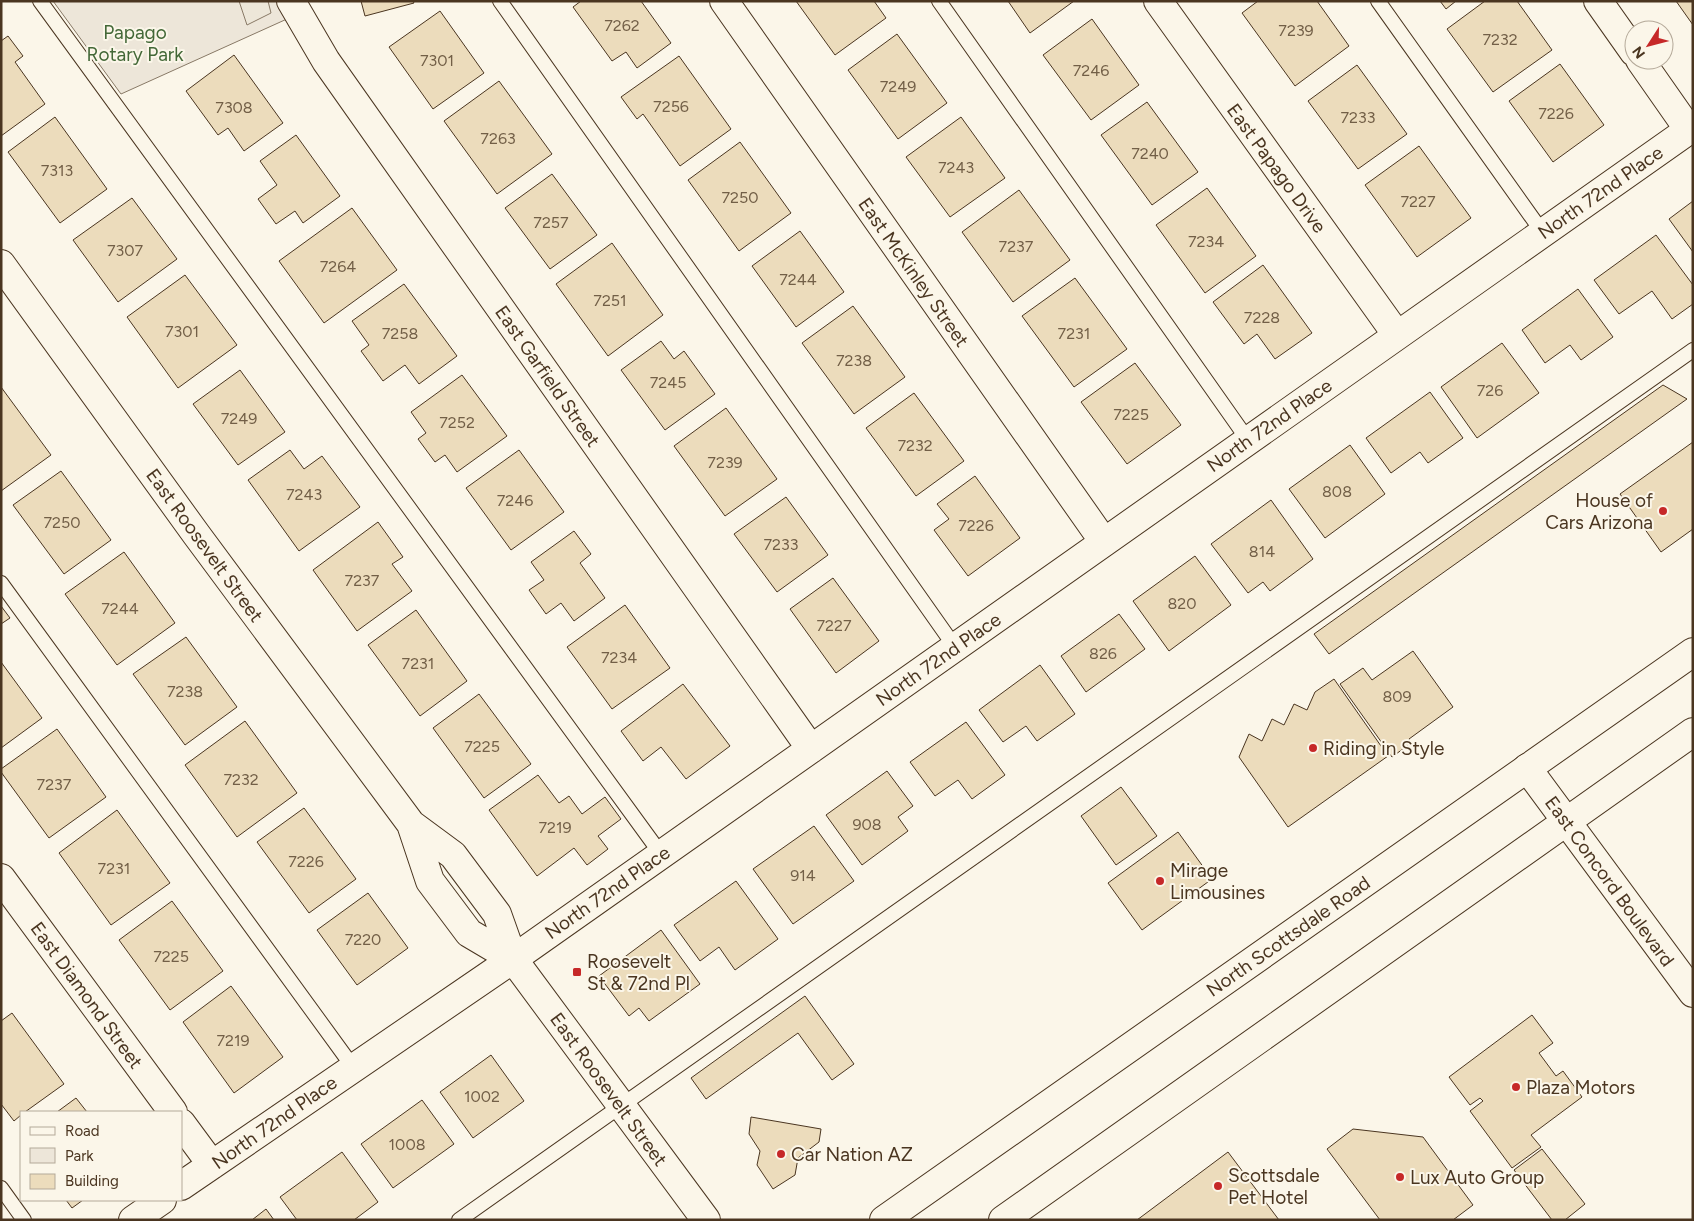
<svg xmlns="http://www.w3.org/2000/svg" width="1694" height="1221" viewBox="0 0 1694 1221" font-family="Figtree,sans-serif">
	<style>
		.green { fill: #ede6d9; stroke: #887966 }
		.parking { fill: #ede7d9; stroke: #887966 }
		.building { fill: #ecdcbc; stroke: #4a3520 }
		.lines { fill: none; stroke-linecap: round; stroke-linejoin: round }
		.lane-casing { stroke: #4a3520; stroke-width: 16 }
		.street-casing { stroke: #4a3520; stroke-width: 30 }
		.secondary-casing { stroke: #4a3520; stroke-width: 30 }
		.primary-casing { stroke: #4a3520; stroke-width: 30 }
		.lane { stroke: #fbf6e9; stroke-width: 14 }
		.street { stroke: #fbf6e9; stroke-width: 28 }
		.secondary { stroke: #fbf6e9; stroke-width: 28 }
		.primary { stroke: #fbf6e9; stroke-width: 28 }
		.poi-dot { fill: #c62828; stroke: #fbf6e9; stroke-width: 2 }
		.labels { text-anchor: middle; stroke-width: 4; stroke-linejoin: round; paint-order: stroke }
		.number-label { font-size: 16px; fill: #725f47 }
		.park-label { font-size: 19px; fill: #436837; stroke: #fbf6e9 }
		.street-label { font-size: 19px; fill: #4a3520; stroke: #fbf6e9 }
		.poi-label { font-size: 19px; fill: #4a3520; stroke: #fbf6e9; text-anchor: start }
	</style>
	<rect width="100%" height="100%" fill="#fbf6e9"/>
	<path class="green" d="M 53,1 L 291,1 L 298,14 L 121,94 Z"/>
	<path class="parking" d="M 239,1 L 268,1 L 271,13 L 247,25 Z"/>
	<path class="building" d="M 361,1 L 413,1 L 414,3 L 365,16 Z
		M 581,1 L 641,1 L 671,43 L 637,68 L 626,52 L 612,61 L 573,7 Z
		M 796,1 L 874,1 L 886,18 L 835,55 Z
		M 1008,1 L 1074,1 L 1030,33 Z
		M 1258,1 L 1317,1 L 1349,46 L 1295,86 L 1242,13 Z
		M 1440,1 L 1456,1 L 1446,9 Z
		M 1485,1 L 1517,1 L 1552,50 L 1493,92 L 1447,29 Z
		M 1676,1 L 1693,1 L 1693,25 Z
		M 440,11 L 484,73 L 433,109 L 389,47 Z
		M 1092,19 L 1139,85 L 1091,120 L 1043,55 Z
		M 897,34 L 947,103 L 898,139 L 848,70 Z
		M 8,36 L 23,56 L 15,62 L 45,104 L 1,136 L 1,41 Z
		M 234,55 L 283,123 L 244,151 L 228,128 L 218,135 L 186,91 Z
		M 679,56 L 731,129 L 680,166 L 643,114 L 637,119 L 621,97 Z
		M 1560,64 L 1604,125 L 1553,162 L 1509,101 Z
		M 1357,65 L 1407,134 L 1358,169 L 1308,101 Z
		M 499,81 L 552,154 L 497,194 L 444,121 Z
		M 1147,102 L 1198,172 L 1152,205 L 1101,135 Z
		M 55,117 L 107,189 L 60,223 L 8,152 Z
		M 961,117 L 1005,178 L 950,217 L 906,157 Z
		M 296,135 L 340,196 L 303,223 L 295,211 L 276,224 L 258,199 L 277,185 L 260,161 Z
		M 740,142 L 791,213 L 739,251 L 688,180 Z
		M 1419,146 L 1471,218 L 1417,257 L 1365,185 Z
		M 552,174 L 597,235 L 550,269 L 505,208 Z
		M 1207,188 L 1256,256 L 1205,293 L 1156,225 Z
		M 1019,190 L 1070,260 L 1013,302 L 962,232 Z
		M 132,198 L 177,259 L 118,302 L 73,240 Z
		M 1693,201 L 1693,252 L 1669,219 Z
		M 352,208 L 397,270 L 324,323 L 279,261 Z
		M 800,231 L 844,292 L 796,327 L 752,266 Z
		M 1656,235 L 1693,285 L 1693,304 L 1672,319 L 1652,291 L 1619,314 L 1594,280 Z
		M 612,243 L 663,315 L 608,356 L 556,284 Z
		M 1263,265 L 1312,333 L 1275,359 L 1257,334 L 1244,344 L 1213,302 Z
		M 185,275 L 237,345 L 178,388 L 127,317 Z
		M 1075,278 L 1127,349 L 1074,387 L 1022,316 Z
		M 404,284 L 457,356 L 419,384 L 405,365 L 383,381 L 361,351 L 369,345 L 352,321 Z
		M 1578,289 L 1613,337 L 1581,360 L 1570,345 L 1545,363 L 1522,330 Z
		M 853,306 L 905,377 L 854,414 L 802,343 Z
		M 661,341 L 674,359 L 684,351 L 715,394 L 665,430 L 621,370 Z
		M 1502,343 L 1539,393 L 1477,438 L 1441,387 Z
		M 1135,363 L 1181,425 L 1127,464 L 1081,402 Z
		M 240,370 L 285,432 L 238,465 L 193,404 Z
		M 462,375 L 507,436 L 457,472 L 445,455 L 435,462 L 418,439 L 426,433 L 411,412 Z
		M 1663,385 L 1687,399 L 1329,654 L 1314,634 Z
		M 1,387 L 51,455 L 1,491 Z
		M 1430,392 L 1463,438 L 1428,463 L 1420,452 L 1391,473 L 1366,438 Z
		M 914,393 L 964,461 L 916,496 L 866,428 Z
		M 726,408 L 777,479 L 725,516 L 674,446 Z
		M 1693,442 L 1693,529 L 1661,552 L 1620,494 Z
		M 1350,445 L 1385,494 L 1325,538 L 1289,489 Z
		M 290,450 L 304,469 L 322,456 L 360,507 L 299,551 L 248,480 Z
		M 519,450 L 564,512 L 511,550 L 466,488 Z
		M 61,471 L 111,540 L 64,574 L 13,505 Z
		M 975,476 L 1020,538 L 968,576 L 934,530 L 949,519 L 937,504 Z
		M 786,497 L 828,555 L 777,592 L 734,534 Z
		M 1271,500 L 1313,559 L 1270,591 L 1263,582 L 1248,593 L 1211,544 Z
		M 378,522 L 403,557 L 392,564 L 412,591 L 357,631 L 313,570 Z
		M 574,531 L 591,554 L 580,563 L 605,598 L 574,621 L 561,603 L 546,614 L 529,590 L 544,580 L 531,562 Z
		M 124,552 L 175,623 L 117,665 L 65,594 Z
		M 1195,556 L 1231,605 L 1169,651 L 1133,601 Z
		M 833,578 L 879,641 L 836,673 L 790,609 Z
		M 625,605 L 670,668 L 612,709 L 567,647 Z
		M 1,606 L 10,618 L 1,624 Z
		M 416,610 L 467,681 L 420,716 L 368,645 Z
		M 1119,614 L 1145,649 L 1086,692 L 1061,656 Z
		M 186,637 L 237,707 L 185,745 L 133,674 Z
		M 1413,651 L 1453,707 L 1409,739 L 1411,743 L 1392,757 L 1340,684 L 1363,668 L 1372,680 Z
		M 1,662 L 42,718 L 1,748 Z
		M 1040,665 L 1075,714 L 1037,741 L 1026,726 L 1003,742 L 979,710 Z
		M 1334,679 L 1388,756 L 1288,827 L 1239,757 L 1249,734 L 1262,741 L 1272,719 L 1284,725 L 1294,704 L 1307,710 L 1315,692 Z
		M 683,684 L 730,746 L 686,779 L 661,747 L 643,761 L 621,731 Z
		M 479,694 L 531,764 L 484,798 L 433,728 Z
		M 245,721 L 297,793 L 237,837 L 185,765 Z
		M 966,722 L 1005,775 L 972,799 L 958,780 L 935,796 L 910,762 Z
		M 57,729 L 106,797 L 49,838 L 1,772 L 1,769 Z
		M 887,771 L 913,806 L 898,817 L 908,831 L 862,865 L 826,815 Z
		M 538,775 L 559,803 L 569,796 L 582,814 L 605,797 L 621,819 L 598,836 L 608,849 L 587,865 L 574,848 L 537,876 L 489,810 Z
		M 1121,787 L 1157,836 L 1116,865 L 1081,816 Z
		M 304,808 L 356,879 L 309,913 L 257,842 Z
		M 117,810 L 170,883 L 111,925 L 59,853 Z
		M 814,826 L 854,881 L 793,924 L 753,869 Z
		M 1178,832 L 1212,879 L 1142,930 L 1108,883 Z
		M 736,881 L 778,939 L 735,970 L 719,947 L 700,961 L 674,925 Z
		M 368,893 L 408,948 L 357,985 L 317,930 Z
		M 172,901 L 223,971 L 170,1010 L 119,940 Z
		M 661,930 L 700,984 L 649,1021 L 639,1008 L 629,1016 L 599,976 Z
		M 231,986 L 283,1057 L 234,1093 L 183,1022 Z
		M 805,996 L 854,1064 L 832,1080 L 798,1033 L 706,1099 L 691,1078 Z
		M 12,1013 L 64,1084 L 25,1112 L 21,1112 L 21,1115 L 14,1121 L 1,1104 L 1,1021 Z
		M 1532,1015 L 1553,1043 L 1539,1053 L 1556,1076 L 1563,1071 L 1582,1097 L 1531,1135 L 1541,1147 L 1512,1168 L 1470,1111 L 1483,1101 L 1480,1098 L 1470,1105 L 1449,1077 Z
		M 491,1055 L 524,1101 L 473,1138 L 440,1092 Z
		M 76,1098 L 87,1112 L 57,1112 Z
		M 422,1100 L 454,1144 L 393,1188 L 361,1144 Z
		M 751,1117 L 821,1129 L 819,1142 L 798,1158 L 795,1175 L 773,1189 L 757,1165 L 760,1151 L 749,1134 Z
		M 1353,1129 L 1423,1137 L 1473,1205 L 1453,1220 L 1380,1220 L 1327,1149 Z
		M 1542,1149 L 1585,1204 L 1565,1220 L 1552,1220 L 1514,1170 Z
		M 342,1152 L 378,1202 L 354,1220 L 297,1220 L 280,1197 Z
		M 1228,1152 L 1279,1220 L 1137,1220 Z
		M 66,1200 L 83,1200 L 72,1208 Z
		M 266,1209 L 274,1220 L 252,1220 Z"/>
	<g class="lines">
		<g class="lane-casing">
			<path id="lane" d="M 40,1 L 661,854
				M 500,1 L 955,647
				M 939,1 L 1248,440
				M 1378,1 L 1543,233
				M 1,583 L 353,1067
				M 1,1188 L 24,1220
				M 459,1220 L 1693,350"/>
		</g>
		<g class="street-casing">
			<path id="street" d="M 291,1 L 326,61 L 811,749
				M 724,1 L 1104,542
				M 1158,1 L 1397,335
				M 1598,1 L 1634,52
				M 1640,60 L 1689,130
				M 1527,768 L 1693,993
				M 1,878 L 173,1112
				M 181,1123 L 212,1165
				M 181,1186 L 513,959 L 1693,127
				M 133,1220 L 162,1200"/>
		</g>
		<g class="secondary-casing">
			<path id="secondary" d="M 1,264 L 196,534 L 411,824 L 453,855 L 497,914 L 513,959 L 706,1220
				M 411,824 L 430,881 L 469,933 L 513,959"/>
		</g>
		<g class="primary-casing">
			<path id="primary" d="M 884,1220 L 1693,652
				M 1003,1220 L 1693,732"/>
		</g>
		<use href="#lane" class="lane"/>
		<use href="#street" class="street"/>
		<use href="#secondary" class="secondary"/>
		<use href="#primary" class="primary"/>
	</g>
	<g class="poi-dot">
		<circle cx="1663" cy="511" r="5"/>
		<circle cx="1313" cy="748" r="5"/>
		<circle cx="1160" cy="881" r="5"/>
		<rect x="572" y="967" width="10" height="10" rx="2.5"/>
		<circle cx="1516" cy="1087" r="5"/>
		<circle cx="781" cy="1154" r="5"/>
		<circle cx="1400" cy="1177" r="5"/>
		<circle cx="1218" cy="1186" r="5"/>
	</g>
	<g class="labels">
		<g class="number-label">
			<text x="622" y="31">7262</text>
			<text x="1296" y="36">7239</text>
			<text x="1500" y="45">7232</text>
			<text x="437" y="66">7301</text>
			<text x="1091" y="76">7246</text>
			<text x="898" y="92">7249</text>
			<text x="671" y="112">7256</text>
			<text x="234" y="113">7308</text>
			<text x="1556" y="119">7226</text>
			<text x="1358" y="123">7233</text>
			<text x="498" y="144">7263</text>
			<text x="1150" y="159">7240</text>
			<text x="956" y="173">7243</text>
			<text x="57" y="176">7313</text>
			<text x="740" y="203">7250</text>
			<text x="1418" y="207">7227</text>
			<text x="551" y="228">7257</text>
			<text x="1206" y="247">7234</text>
			<text x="1016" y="252">7237</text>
			<text x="125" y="256">7307</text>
			<text x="338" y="272">7264</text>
			<text x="798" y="285">7244</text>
			<text x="610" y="306">7251</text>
			<text x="1262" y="323">7228</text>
			<text x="182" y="337">7301</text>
			<text x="400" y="339">7258</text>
			<text x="1074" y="339">7231</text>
			<text x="854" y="366">7238</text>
			<text x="668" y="388">7245</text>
			<text x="1490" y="396">726</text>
			<text x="1131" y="420">7225</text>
			<text x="239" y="424">7249</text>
			<text x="457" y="428">7252</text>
			<text x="915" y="451">7232</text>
			<text x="725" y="468">7239</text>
			<text x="1337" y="497">808</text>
			<text x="304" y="500">7243</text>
			<text x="515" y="506">7246</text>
			<text x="62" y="528">7250</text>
			<text x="976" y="531">7226</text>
			<text x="781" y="550">7233</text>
			<text x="1262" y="557">814</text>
			<text x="362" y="586">7237</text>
			<text x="1182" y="609">820</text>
			<text x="120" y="614">7244</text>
			<text x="834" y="631">7227</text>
			<text x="1103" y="659">826</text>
			<text x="619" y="663">7234</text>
			<text x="418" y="669">7231</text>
			<text x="185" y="697">7238</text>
			<text x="1397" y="702">809</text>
			<text x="482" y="752">7225</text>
			<text x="241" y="785">7232</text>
			<text x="54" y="790">7237</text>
			<text x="867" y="830">908</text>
			<text x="555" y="833">7219</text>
			<text x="306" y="867">7226</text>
			<text x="114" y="874">7231</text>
			<text x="803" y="881">914</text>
			<text x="363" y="945">7220</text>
			<text x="171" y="962">7225</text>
			<text x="233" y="1046">7219</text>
			<text x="482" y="1102">1002</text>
			<text x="407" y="1150">1008</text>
		</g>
		<g class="park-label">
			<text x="135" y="39">Papago<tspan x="135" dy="22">Rotary Park</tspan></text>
		</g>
		<g class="street-label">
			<text transform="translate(1277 168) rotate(54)" y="7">East Papago Drive</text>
			<text transform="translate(1600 192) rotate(-35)" y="7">North 72nd Place</text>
			<text transform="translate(914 272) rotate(55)" y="7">East McKinley Street</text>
			<text transform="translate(548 376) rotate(55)" y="7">East Garfield Street</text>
			<text transform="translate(1269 425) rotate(-35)" y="7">North 72nd Place</text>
			<text transform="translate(205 545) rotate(54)" y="7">East Roosevelt Street</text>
			<text transform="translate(938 659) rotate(-35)" y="7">North 72nd Place</text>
			<text transform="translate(1610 881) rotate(54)" y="7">East Concord Boulevard</text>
			<text transform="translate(607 892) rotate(-35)" y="7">North 72nd Place</text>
			<text transform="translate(1288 936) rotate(-35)" y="7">North Scottsdale Road</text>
			<text transform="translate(87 995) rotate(54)" y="7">East Diamond Street</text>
			<text transform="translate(609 1089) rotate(54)" y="7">East Roosevelt Street</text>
			<text transform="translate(274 1122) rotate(-35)" y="7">North 72nd Place</text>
		</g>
		<g class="poi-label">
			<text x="1653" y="507" text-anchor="end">House of<tspan x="1653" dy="22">Cars Arizona</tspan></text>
			<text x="1323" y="755">Riding in Style</text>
			<text x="1170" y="877">Mirage<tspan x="1170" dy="22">Limousines</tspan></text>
			<text x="587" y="968">Roosevelt<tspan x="587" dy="22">St &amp; 72nd Pl</tspan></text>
			<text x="1526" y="1094">Plaza Motors</text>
			<text x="791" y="1161">Car Nation AZ</text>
			<text x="1228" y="1182">Scottsdale<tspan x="1228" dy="22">Pet Hotel</tspan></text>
			<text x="1410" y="1184">Lux Auto Group</text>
		</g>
	</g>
	<rect width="1694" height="1221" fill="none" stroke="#4a3520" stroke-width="5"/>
	<rect x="20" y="1111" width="162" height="90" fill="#fbf6e9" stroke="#b4a999"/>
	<rect x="30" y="1127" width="25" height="8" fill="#fbf6e9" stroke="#b4a999"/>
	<text x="65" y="1136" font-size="15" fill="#4a3520">Road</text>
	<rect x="30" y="1148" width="25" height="15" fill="#ede6d9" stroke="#b4a999"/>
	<text x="65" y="1161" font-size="15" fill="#4a3520">Park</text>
	<rect x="30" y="1174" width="25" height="15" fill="#ecdcbc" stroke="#b4a999"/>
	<text x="65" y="1186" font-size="15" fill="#4a3520">Building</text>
	<g transform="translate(1649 45) rotate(234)"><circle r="24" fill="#fbf6e9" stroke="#b4a999"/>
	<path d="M0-4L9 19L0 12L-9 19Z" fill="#c62828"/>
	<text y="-8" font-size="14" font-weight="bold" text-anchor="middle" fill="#4a3520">N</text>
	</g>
</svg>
